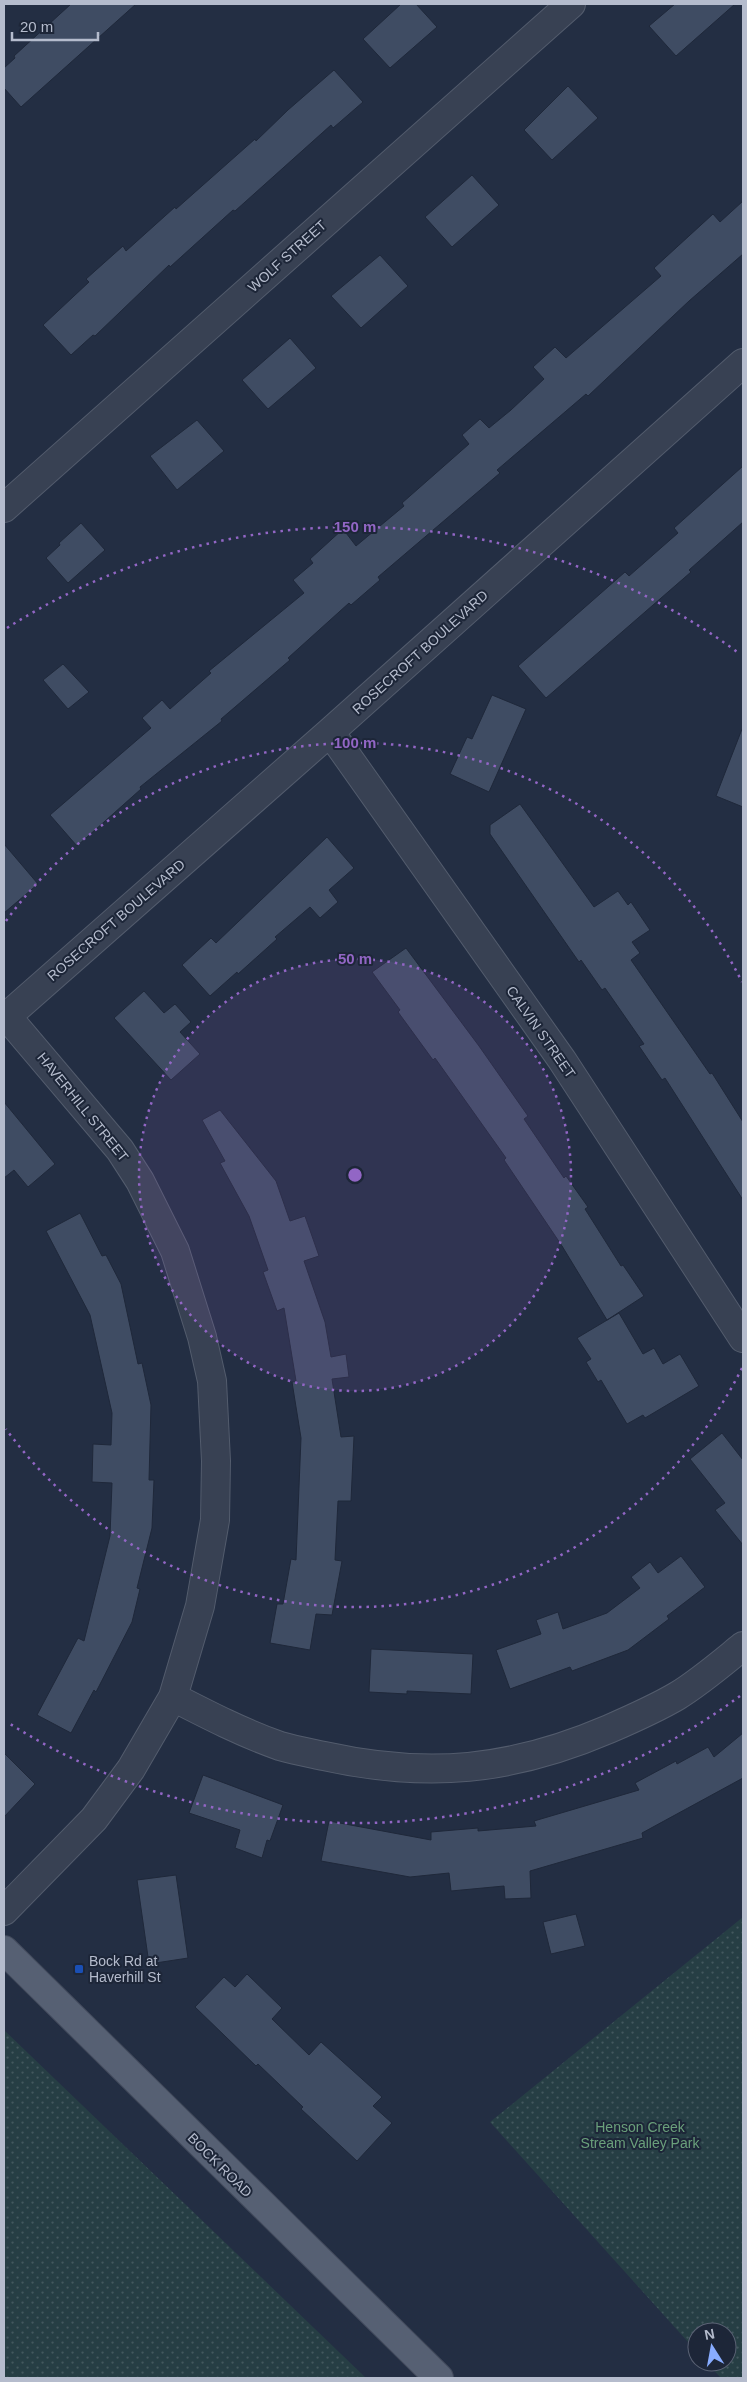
<svg xmlns="http://www.w3.org/2000/svg" width="747" height="2382" viewBox="0 0 747 2382" font-family="Arial,sans-serif">
	<style>
		.park { fill: url(#park-dots) }
		.building { fill: #3f4c63; stroke: #1f283a }
		.lines { fill: none; stroke-linecap: round; stroke-linejoin: round }
		.minor-casing { stroke: #535c6d; stroke-width: 30 }
		.major-casing { stroke: #424a5c; stroke-width: 30 }
		.minor { stroke: #384153; stroke-width: 28 }
		.major { stroke: #566073; stroke-width: 28 }
		.ring { fill: none; stroke: #9266c5; stroke-width: 2.5; stroke-dasharray: 2.5 5 }
		.transit-dot { fill: #1a4fb4; stroke: #1d2638; stroke-width: 2 }
		.labels { text-anchor: middle; stroke-width: 4; stroke-linejoin: round; paint-order: stroke }
		.street-label { font-size: 14px; fill: #b5bccd; stroke: #1d2638 }
		.poi-label { font-size: 14px; fill: #b5bccd; stroke: #1d2638; text-anchor: start }
		.park-label { font-size: 14px; fill: #6aa07b; stroke: #1d2638 }
		.centre { fill: #9266c5; stroke: #1d2638; stroke-width: 2.5 }
		.ring-label { font-size: 15px; text-anchor: middle; font-weight: bold; fill: #9266c5; stroke: #1d2638; stroke-width: 4; stroke-linejoin: round; paint-order: stroke }
	</style>
	<defs>
		<pattern id="park-dots" width="8" height="8" patternUnits="userSpaceOnUse" patternTransform="scale(1.25)"><rect width="8" height="8" fill="#263e44"/><path d="M2 2h.1M6 6h.1" fill="none" stroke="#43585e" stroke-width="1.8" stroke-linecap="round"/></pattern>
	</defs>
	<rect width="100%" height="100%" fill="#232e43"/>
	<path class="park" d="M 743,1917 L 743,2378 L 721,2378 L 706,2362 L 727,2362 L 727,2332 L 697,2332 L 697,2352 L 490,2122 Z
		M 4,2030 L 366,2378 L 4,2378 Z"/>
	<path class="building" d="M 71,4 L 136,4 L 21,107 L 4,88 L 4,68 L 15,58 L 14,56 Z
		M 401,4 L 416,4 L 437,27 L 390,68 L 363,39 Z
		M 675,4 L 735,4 L 676,56 L 649,26 Z
		M 334,70 L 363,102 L 333,128 L 331,125 L 235,211 L 233,210 L 170,267 L 169,265 L 95,336 L 93,335 L 71,355 L 43,325 L 89,282 L 86,279 L 123,246 L 126,251 L 175,207 L 176,209 L 255,139 L 256,141 L 288,110 Z
		M 568,86 L 598,118 L 552,160 L 524,130 Z
		M 472,175 L 499,205 L 452,247 L 425,217 Z
		M 743,201 L 743,254 L 689,301 L 588,396 L 586,394 L 497,470 L 500,473 L 378,577 L 380,580 L 351,605 L 349,603 L 288,658 L 290,660 L 221,719 L 222,721 L 140,787 L 141,789 L 77,846 L 50,815 L 151,728 L 142,718 L 162,700 L 170,709 L 211,673 L 209,671 L 304,593 L 293,580 L 313,563 L 310,559 L 343,529 L 356,546 L 404,506 L 402,503 L 469,444 L 462,435 L 480,419 L 489,428 L 511,410 L 544,379 L 533,367 L 555,347 L 566,358 L 661,276 L 654,268 L 713,214 L 720,222 Z
		M 380,255 L 408,286 L 361,328 L 331,296 Z
		M 290,338 L 316,368 L 268,409 L 242,380 Z
		M 197,420 L 224,451 L 177,490 L 150,456 Z
		M 743,466 L 743,522 L 689,570 L 691,572 L 546,698 L 518,666 L 625,572 L 629,576 L 678,533 L 674,528 Z
		M 81,523 L 105,550 L 68,583 L 46,558 L 60,545 L 59,543 Z
		M 63,664 L 89,692 L 68,709 L 43,680 Z
		M 492,695 L 526,709 L 489,792 L 450,774 L 467,737 L 472,739 Z
		M 742,729 L 743,730 L 743,807 L 716,796 Z
		M 520,804 L 594,907 L 618,891 L 628,905 L 631,902 L 650,930 L 632,942 L 640,953 L 631,960 L 710,1074 L 712,1073 L 743,1122 L 743,1200 L 665,1078 L 662,1080 L 639,1046 L 644,1044 L 605,988 L 602,990 L 581,960 L 579,962 L 490,834 L 490,825 Z
		M 327,837 L 354,868 L 329,890 L 338,902 L 320,918 L 310,907 L 275,937 L 277,939 L 238,974 L 237,972 L 210,996 L 182,965 L 211,938 L 216,943 Z
		M 4,844 L 38,884 L 4,913 Z
		M 406,948 L 479,1046 L 528,1116 L 524,1119 L 564,1178 L 566,1176 L 588,1207 L 585,1209 L 621,1266 L 623,1265 L 644,1296 L 607,1320 L 562,1246 L 504,1160 L 506,1158 L 435,1058 L 433,1060 L 398,1012 L 400,1010 L 372,972 Z
		M 144,991 L 164,1013 L 175,1004 L 191,1022 L 180,1032 L 200,1054 L 171,1080 L 114,1018 Z
		M 4,1102 L 55,1164 L 28,1187 L 14,1170 L 4,1178 Z
		M 220,1110 L 276,1181 L 290,1221 L 305,1216 L 319,1256 L 304,1261 L 325,1322 L 331,1357 L 346,1354 L 349,1377 L 332,1379 L 341,1437 L 354,1436 L 351,1501 L 338,1501 L 335,1560 L 342,1561 L 332,1615 L 316,1614 L 310,1650 L 270,1643 L 277,1604 L 283,1604 L 291,1559 L 296,1560 L 301,1438 L 292,1382 L 296,1381 L 284,1308 L 277,1311 L 263,1272 L 268,1270 L 249,1216 L 220,1163 L 225,1161 L 202,1120 Z
		M 80,1213 L 102,1256 L 106,1255 L 121,1284 L 138,1364 L 142,1363 L 151,1405 L 149,1480 L 154,1480 L 152,1528 L 137,1588 L 140,1589 L 132,1622 L 96,1692 L 94,1690 L 71,1733 L 37,1715 L 78,1638 L 84,1641 L 110,1536 L 112,1483 L 92,1482 L 93,1444 L 111,1445 L 112,1413 L 90,1315 L 46,1231 Z
		M 619,1313 L 643,1354 L 654,1348 L 663,1364 L 680,1354 L 699,1386 L 645,1418 L 643,1415 L 627,1424 L 601,1380 L 598,1382 L 586,1362 L 591,1359 L 577,1338 Z
		M 722,1433 L 743,1460 L 743,1545 L 715,1510 L 725,1503 L 690,1459 Z
		M 681,1556 L 705,1587 L 667,1616 L 669,1619 L 628,1650 L 572,1671 L 570,1667 L 510,1689 L 496,1650 L 541,1634 L 536,1620 L 558,1612 L 563,1629 L 607,1613 L 640,1588 L 631,1577 L 650,1562 L 658,1573 Z
		M 371,1649 L 473,1654 L 471,1694 L 407,1691 L 407,1694 L 369,1692 Z
		M 743,1733 L 743,1778 L 642,1833 L 643,1838 L 530,1871 L 531,1898 L 505,1899 L 504,1886 L 451,1891 L 449,1873 L 410,1877 L 321,1861 L 329,1821 L 431,1840 L 431,1832 L 478,1828 L 478,1831 L 536,1826 L 534,1821 L 639,1790 L 635,1783 L 676,1761 L 677,1764 L 708,1747 L 714,1757 Z
		M 4,1753 L 35,1784 L 4,1817 Z
		M 203,1775 L 283,1805 L 270,1841 L 267,1840 L 262,1858 L 235,1848 L 240,1830 L 189,1813 Z
		M 176,1875 L 188,1958 L 149,1964 L 137,1880 Z
		M 576,1914 L 585,1946 L 551,1954 L 543,1922 Z
		M 247,1974 L 282,2008 L 272,2019 L 309,2055 L 321,2042 L 382,2097 L 373,2106 L 392,2123 L 357,2161 L 301,2109 L 303,2107 L 258,2064 L 256,2066 L 195,2007 L 224,1977 L 235,1987 Z"/>
	<g class="lines">
		<g class="minor-casing">
			<path id="minor" d="M 4,508 L 571,4
				M 330,732 L 562,1060 L 743,1338
				M 4,1013 L 120,1150 L 140,1181 L 175,1251 L 202,1337 L 212,1381 L 216,1461 L 215,1520 L 200,1606 L 173,1697 L 131,1769 L 94,1819 L 4,1911
				M 4,1019 L 330,732 L 743,363
				M 173,1697 C 208,1715 243,1733 280,1746 C 294,1750 310,1753 324,1756 C 428,1779 511,1771 609,1729 C 632,1719 655,1709 677,1696 C 700,1682 722,1663 743,1646"/>
		</g>
		<g class="major-casing">
			<path id="major" d="M 4,1950 L 439,2378"/>
		</g>
		<use href="#minor" class="minor"/>
		<use href="#major" class="major"/>
	</g>
	<circle cx="355" cy="1175" r="216" fill="#9266c5" fill-opacity=".12"/>
	<g class="ring">
		<circle cx="355" cy="1175" r="216"/>
		<path d="M742 1368A432 432 0 0 1 6 1429M6 921A432 432 0 0 1 742 982"/>
		<path d="M740 1696A648 648 0 0 1 7 1722M7 628A648 648 0 0 1 740 654"/>
	</g>
	<rect class="transit-dot" x="74" y="1964" width="10" height="10" rx="2.5"/>
	<g class="labels">
		<g class="street-label">
			<text transform="translate(287 256) rotate(-42)" y="5">WOLF STREET</text>
			<text transform="translate(420 652) rotate(-42)" y="5">ROSECROFT BOULEVARD</text>
			<text transform="translate(116 920) rotate(-41)" y="5">ROSECROFT BOULEVARD</text>
			<text transform="translate(541 1032) rotate(55)" y="5">CALVIN STREET</text>
			<text transform="translate(83 1107) rotate(51)" y="5">HAVERHILL STREET</text>
			<text transform="translate(220 2165) rotate(45)" y="5">BOCK ROAD</text>
		</g>
		<g class="poi-label">
			<text x="89" y="1966">Bock Rd at<tspan x="89" dy="16">Haverhill St</tspan></text>
		</g>
		<g class="park-label">
			<text x="640" y="2132">Henson Creek<tspan x="640" dy="16">Stream Valley Park</tspan></text>
		</g>
	</g>
	<circle cx="355" cy="1175" r="8" class="centre"/>
	<g class="ring-label">
		<text x="355" y="532">150 m</text>
		<text x="355" y="748">100 m</text>
		<text x="355" y="964">50 m</text>
	</g>
	<rect width="747" height="2382" fill="none" stroke="#b5bccd" stroke-width="10"/>
	<g transform="translate(712 2347) rotate(349)"><circle r="24" fill="#1d2638" stroke="#5a6274"/>
	<path d="M0-4L9 19L0 12L-9 19Z" fill="#88acff"/>
	<text y="-8" font-size="14" font-weight="bold" text-anchor="middle" fill="#b5bccd">N</text>
	</g>
	<path d="M12 32v8h86v-8" fill="none" stroke="#b5bccd" stroke-width="2.5"/>
	<text x="20" y="32" font-size="15" fill="#b5bccd" stroke="#1d2638" stroke-width="4" paint-order="stroke">20 m</text>
</svg>
